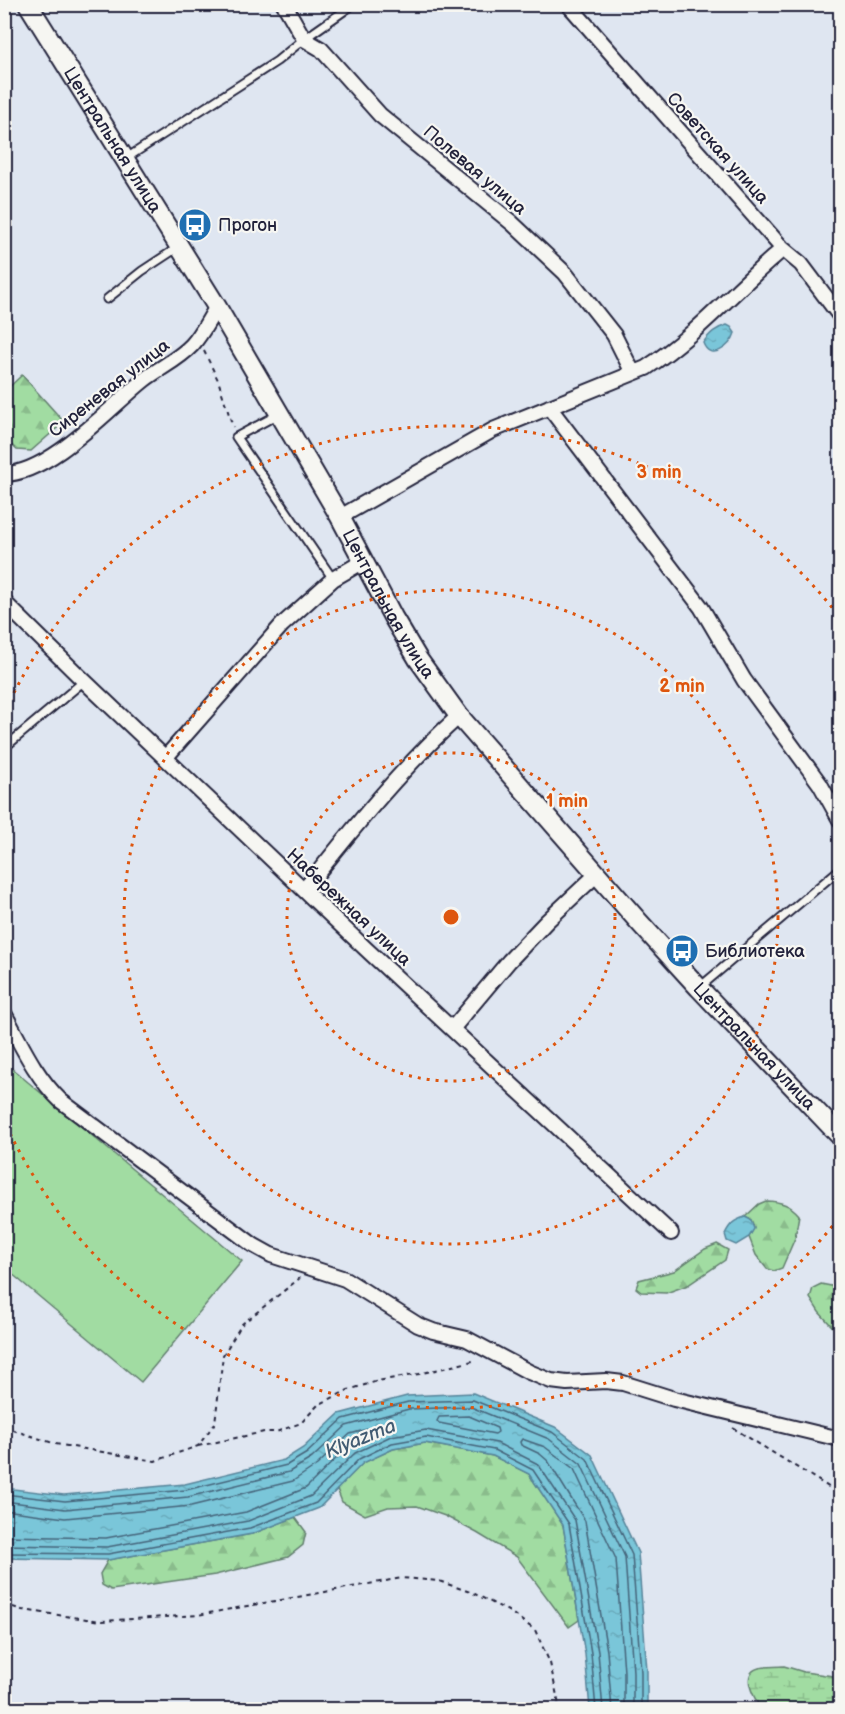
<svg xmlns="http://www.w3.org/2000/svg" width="845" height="1714" viewBox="0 0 845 1714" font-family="'Balsamiq Sans',sans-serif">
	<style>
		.forest { fill: url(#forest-firs); stroke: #627f6e; stroke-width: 1.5 }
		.wetland { fill: url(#wetland-marsh); stroke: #627f6e; stroke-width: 1.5 }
		.garden { fill: #a1dca2; stroke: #627f6e; stroke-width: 1.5 }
		.water { fill: url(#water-ripples); stroke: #57849a; stroke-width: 1.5 }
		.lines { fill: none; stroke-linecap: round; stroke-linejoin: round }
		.shore { stroke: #45647a; stroke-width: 1.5 }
		.lane-casing { stroke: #22223b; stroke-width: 11 }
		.street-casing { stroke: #22223b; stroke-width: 18 }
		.secondary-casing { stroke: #22223b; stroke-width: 22 }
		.path { stroke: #22223b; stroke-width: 2; stroke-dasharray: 4.5 4.5; stroke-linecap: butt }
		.lane { stroke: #f6f6f2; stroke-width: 7 }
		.street { stroke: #f6f6f2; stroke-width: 14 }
		.secondary { stroke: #f6f6f2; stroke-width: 18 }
		.ring { fill: none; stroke: #de560e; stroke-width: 3; stroke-dasharray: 3 6 }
		.labels { text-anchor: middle; stroke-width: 4.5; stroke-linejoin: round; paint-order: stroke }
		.street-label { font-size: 18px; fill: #22223b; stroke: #f6f6f2 }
		.poi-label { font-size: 18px; fill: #22223b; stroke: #f6f6f2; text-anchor: start }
		.water-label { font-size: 20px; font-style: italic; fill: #415b72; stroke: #f6f6f2 }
		.centre { fill: #de560e; stroke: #f6f6f2; stroke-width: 3 }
		.ring-label { font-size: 18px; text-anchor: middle; font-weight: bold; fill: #de560e; stroke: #f6f6f2; stroke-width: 4.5; stroke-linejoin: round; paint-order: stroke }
	</style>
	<defs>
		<pattern id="forest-firs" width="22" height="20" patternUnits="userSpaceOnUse" patternTransform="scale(1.5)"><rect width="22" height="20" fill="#a1dca2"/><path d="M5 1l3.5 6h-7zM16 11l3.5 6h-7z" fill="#8abc8c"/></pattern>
		<pattern id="wetland-marsh" width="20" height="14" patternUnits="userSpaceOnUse" patternTransform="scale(1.5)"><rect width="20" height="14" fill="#a1dca2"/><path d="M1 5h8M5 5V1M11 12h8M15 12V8" fill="none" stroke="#8abc8c"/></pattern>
		<pattern id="water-ripples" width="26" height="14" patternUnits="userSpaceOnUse" patternTransform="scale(1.5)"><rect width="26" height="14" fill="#7ac6d9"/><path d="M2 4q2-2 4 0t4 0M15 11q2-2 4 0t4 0" fill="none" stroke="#69aabb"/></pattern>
	</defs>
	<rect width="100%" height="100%" fill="#dfe6f1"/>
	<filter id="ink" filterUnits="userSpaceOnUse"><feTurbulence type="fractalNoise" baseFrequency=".0167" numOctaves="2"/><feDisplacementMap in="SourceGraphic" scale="12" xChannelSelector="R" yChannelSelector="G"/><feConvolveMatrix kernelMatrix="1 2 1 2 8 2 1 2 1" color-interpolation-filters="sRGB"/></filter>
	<g filter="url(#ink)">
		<path class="forest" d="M 22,375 L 64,422 L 31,451 L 17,450 L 5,439 L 5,391 Z
			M 766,1201 C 779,1201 791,1205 799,1215 L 795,1238 L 782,1268 L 774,1271 L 767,1269 L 756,1255 L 749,1237 L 754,1228 L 751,1220 L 745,1217 L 759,1204 Z
			M 717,1244 L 728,1250 L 725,1260 L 688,1285 L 666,1293 L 641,1292 L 636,1288 L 639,1280 L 674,1271 L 705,1249 Z
			M 821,1284 L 831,1286 L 840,1293 L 840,1335 L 819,1312 L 810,1298 L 813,1288 Z
			M 425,1443 L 493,1456 L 529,1474 L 563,1525 L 579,1620 L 569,1627 L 517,1557 L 477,1533 L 445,1516 L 417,1506 L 388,1507 L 365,1515 L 342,1502 L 337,1489 L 363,1463 L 393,1449 Z
			M 295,1517 L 306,1532 L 303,1545 L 288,1557 L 215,1575 L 111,1590 L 102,1585 L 100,1574 L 108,1560 L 252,1534 Z"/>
		<path class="wetland" d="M 784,1666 L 804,1672 L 840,1677 L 840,1709 L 761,1709 C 755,1699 739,1673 759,1668 C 767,1666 776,1667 784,1666 Z"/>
		<path class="garden" d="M 4,1062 L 242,1261 L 141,1382 L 5,1268 Z"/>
		<path class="water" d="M 727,325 L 731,327 L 735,333 C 731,347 710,362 703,343 C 710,333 716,328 727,325 Z
			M 745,1217 L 751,1220 L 754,1229 L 749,1237 L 736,1245 L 727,1241 L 725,1234 C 730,1224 734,1220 745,1217 Z
			M 473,1393 L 555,1427 L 592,1455 L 638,1553 L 647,1671 L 647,1709 L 590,1709 L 585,1654 L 563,1525 L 529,1474 L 493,1456 L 425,1443 L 393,1449 L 363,1463 L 319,1508 L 252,1534 L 108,1560 L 5,1558 L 5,1488 L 64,1495 L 185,1484 L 284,1460 L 303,1448 L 339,1414 L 407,1396 Z"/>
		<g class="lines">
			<path class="shore" d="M 469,1416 L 497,1428 L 498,1432 L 495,1434 L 439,1423 L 437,1421 L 439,1417 Z
				M 4,1494 L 65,1501 L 186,1490 L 287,1465 L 307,1453 L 343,1419 L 408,1402 L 473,1400 L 552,1432 L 587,1459 L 632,1555 L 641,1672 L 641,1710
				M 4,1501 L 65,1509 L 188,1497 L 289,1472 L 312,1458 L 346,1426 L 409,1409 L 471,1407 L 549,1439 L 581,1464 L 625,1557 L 633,1672 L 633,1710
				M 4,1510 L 65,1518 L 191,1506 L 293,1481 L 317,1465 L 350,1434 L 368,1429 L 372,1432 L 370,1435 L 349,1446 L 306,1488 L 246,1512 L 106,1538 L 4,1536
				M 4,1545 L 107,1547 L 248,1521 L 311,1496 L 355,1453 L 391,1436 L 426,1430 L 497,1443 L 538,1464 L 575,1520 L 598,1652 L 603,1710
				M 4,1553 L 108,1554 L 250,1528 L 316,1503 L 359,1459 L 392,1443 L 426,1437 L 494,1450 L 533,1470 L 569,1524 L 591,1653 L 596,1710
				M 612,1710 L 607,1651 L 585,1521 L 548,1461 L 540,1454 L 521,1445 L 520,1442 L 522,1439 L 545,1447 L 574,1469 L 616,1559 L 624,1672 L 624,1710"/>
			<g class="lane-casing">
				<path id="lane" d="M 125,159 L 277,61 L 304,39 L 354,4
					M 107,299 L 142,271 L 177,248
					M 279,414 L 236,437 L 333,579
					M 4,748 L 84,681
					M 700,987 L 840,869"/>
			</g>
			<g class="street-casing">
				<path id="street" d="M 284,4 L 304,39 L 321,49 L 380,115 L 512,223 L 565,273 L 614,335 L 633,373
					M 568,4 L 783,249 L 801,264 L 840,316
					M 549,407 L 701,607 L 744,680 L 820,784 L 840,820
					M 4,474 C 50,474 109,408 144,380 C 159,368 178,360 192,345 C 202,334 209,319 217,307
					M 340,517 L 493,430 L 646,368 C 697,335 737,287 783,249
					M 5,603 L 78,675 L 366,949 L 671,1233
					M 166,757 L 282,625 L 333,579 L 364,561
					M 304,890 C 353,829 400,769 459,716
					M 4,1013 C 21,1044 35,1076 61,1101 L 253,1245 L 271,1255 L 345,1279 L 418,1325 L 433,1331 L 467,1339 L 529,1372 L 551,1381 L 567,1383 L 606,1381 L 623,1383 L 674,1399 L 840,1439
					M 452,1029 L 509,961 L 547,921 L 596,875"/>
			</g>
			<g class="secondary-casing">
				<g id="secondary">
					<path id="s1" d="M 28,4 L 217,307 L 340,517 L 393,617 L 418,659 L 459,716 L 639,922 L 699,988 L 840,1136"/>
				</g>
			</g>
			<path class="path" d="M 204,351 L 218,380 L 233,427
				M 4,1427 L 56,1444 L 155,1461 L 198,1446 L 215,1423 L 223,1355 L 242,1324 L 300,1278
				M 733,1428 L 840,1494
				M 198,1446 L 264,1432 L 276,1432 L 301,1423 L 318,1405 L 348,1390 L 378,1381 L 419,1374 L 477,1360
				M 4,1604 L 22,1610 L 101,1621 L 198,1615 L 402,1578 L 439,1581 L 473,1593 L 510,1612 L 535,1630 L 550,1663 L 560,1710"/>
			<use href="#lane" class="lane"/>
			<use href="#street" class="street"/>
			<use href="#secondary" class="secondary"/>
		</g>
	</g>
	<g class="ring">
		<circle cx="451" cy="917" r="164"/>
		<circle cx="451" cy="917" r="327"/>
		<path d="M838 1219A491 491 0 0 1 6 1125M6 709A491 491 0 0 1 838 615"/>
	</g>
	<defs>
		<g id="bus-disc" transform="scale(1.725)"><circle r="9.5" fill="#1f6fb2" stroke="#f6f6f2"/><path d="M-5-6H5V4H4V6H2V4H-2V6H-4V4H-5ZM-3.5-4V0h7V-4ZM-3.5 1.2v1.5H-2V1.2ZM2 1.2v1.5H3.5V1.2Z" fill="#fff"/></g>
	</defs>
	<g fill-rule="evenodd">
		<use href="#bus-disc" x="195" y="225"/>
		<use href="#bus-disc" x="682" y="951"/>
	</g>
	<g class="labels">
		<g class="street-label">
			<text dy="6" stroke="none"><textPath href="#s1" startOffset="160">Центральная улица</textPath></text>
			<text transform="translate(718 148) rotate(48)" y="6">Советская улица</text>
			<text transform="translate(475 170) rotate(40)" y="6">Полевая улица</text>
			<text transform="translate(109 388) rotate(-38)" y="6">Сиреневая улица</text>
			<text dy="6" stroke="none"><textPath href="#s1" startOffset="700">Центральная улица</textPath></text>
			<text transform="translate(349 907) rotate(43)" y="6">Набережная улица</text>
			<text dy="6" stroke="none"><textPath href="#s1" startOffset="1276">Центральная улица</textPath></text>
		</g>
		<g class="poi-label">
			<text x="218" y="231">Прогон</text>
			<text x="705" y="957">Библиотека</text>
		</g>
		<g class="water-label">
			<text transform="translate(360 1438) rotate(-22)" y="7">Klyazma</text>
		</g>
	</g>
	<circle cx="451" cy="917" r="9" class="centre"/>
	<g class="ring-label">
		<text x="659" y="478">3 min</text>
		<text x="682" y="692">2 min</text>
		<text x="567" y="807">1 min</text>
	</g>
	<rect width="845" height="1714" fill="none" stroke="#f6f6f2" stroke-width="24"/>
	<rect x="12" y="12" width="821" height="1690" fill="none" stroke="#22223b" stroke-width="2" filter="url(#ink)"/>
</svg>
